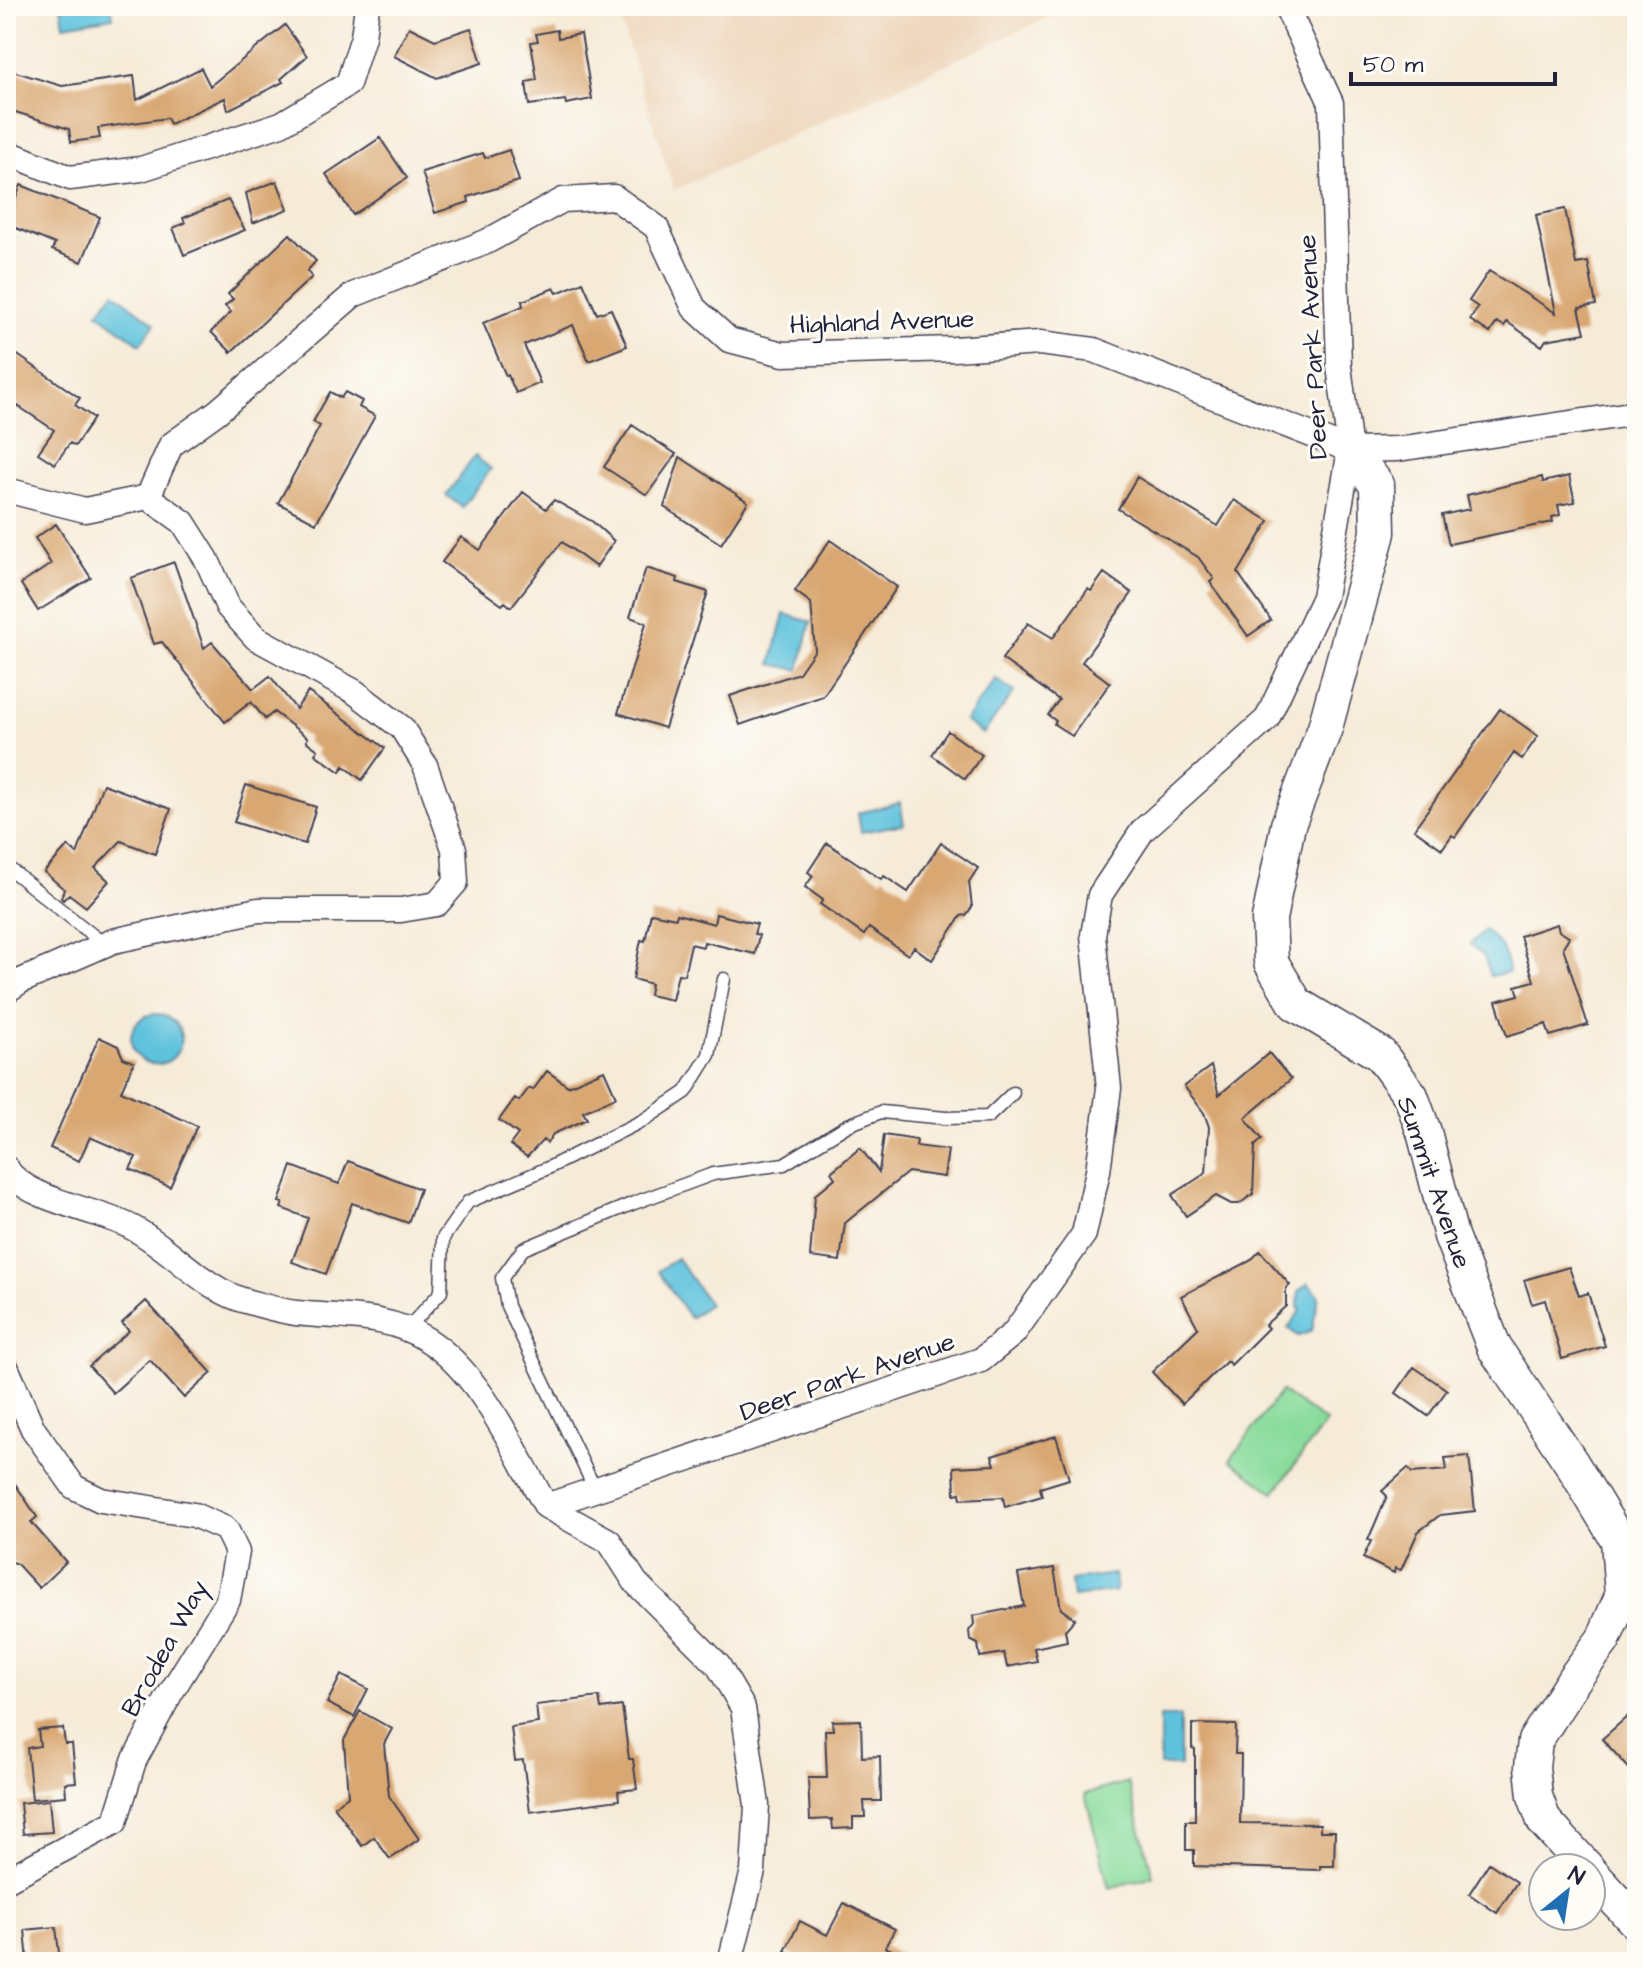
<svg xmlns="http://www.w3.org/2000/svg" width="1643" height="1968" viewBox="0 0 1643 1968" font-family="'Architects Daughter',sans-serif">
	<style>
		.built { fill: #eed6bb }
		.green { fill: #88db9b; stroke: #557e6b; stroke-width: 2 }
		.water { fill: #5fc2dd; stroke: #40728c; stroke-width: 2 }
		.building { fill: #d9a772 }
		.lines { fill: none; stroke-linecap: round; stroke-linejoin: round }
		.lane-casing { stroke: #424053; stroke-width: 15 }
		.street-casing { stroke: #424053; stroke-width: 27 }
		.secondary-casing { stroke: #424053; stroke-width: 37 }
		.lane { stroke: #fff; stroke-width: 12 }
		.street { stroke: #fff; stroke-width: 24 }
		.secondary { stroke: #fff; stroke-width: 34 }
		.labels { text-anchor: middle; stroke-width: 6; stroke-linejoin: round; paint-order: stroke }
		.street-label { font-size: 26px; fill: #22223b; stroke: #fdfcf7 }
	</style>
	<rect width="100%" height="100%" fill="#fdfcf7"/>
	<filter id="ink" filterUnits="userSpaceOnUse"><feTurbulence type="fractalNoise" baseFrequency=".0125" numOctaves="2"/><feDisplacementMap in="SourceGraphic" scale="16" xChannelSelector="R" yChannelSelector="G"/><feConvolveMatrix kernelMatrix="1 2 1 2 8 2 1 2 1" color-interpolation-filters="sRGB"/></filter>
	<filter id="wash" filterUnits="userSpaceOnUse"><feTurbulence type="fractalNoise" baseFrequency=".006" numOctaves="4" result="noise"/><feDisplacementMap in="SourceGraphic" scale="32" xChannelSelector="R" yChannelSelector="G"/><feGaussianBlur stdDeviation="1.8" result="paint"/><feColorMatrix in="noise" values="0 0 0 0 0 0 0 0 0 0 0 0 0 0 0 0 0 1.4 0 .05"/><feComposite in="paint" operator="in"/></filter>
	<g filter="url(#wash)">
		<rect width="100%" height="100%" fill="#f6ebd8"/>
		<path class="built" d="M 616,6 L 1073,6 L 674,190 Z"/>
		<path class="green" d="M 1281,1391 L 1326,1422 L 1274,1493 L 1230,1460 Z
			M 1128,1782 L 1153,1876 L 1109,1888 L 1085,1794 Z"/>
		<path class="water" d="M 61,6 L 111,6 L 113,17 L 64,25 Z
			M 114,292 L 155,324 L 140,344 L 98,313 Z
			M 475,456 L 491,469 L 462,507 L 446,495 Z
			M 784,614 L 811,622 L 799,670 L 771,664 Z
			M 996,679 L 1014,692 L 983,734 L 965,721 Z
			M 900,803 L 904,824 L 861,832 L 858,813 Z
			M 1485,930 L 1502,947 L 1509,972 L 1490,976 L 1484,957 L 1470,944 Z
			M131 1039a25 25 0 1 1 50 0a25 25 0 1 1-50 0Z
			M 677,1258 L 709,1304 L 690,1318 L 658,1271 Z
			M 1308,1283 L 1319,1296 L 1312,1331 L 1298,1336 L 1288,1328 L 1301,1310 L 1298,1307 L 1299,1291 Z
			M 1114,1574 L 1116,1591 L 1073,1597 L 1071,1580 Z
			M 1160,1717 L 1180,1717 L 1180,1766 L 1160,1766 Z"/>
		<g id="blocks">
			<path class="building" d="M 285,25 L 307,56 L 281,79 L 283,82 L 228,110 L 225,98 L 170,124 L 167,118 L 98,128 L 100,138 L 71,142 L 69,129 L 6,109 L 6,69 L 62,86 L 134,76 L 137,100 L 201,68 L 210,86 Z
				M 409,27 L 435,40 L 471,28 L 482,63 L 437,78 L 394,56 Z
				M 557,30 L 558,38 L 581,34 L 592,99 L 566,104 L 565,100 L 529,105 L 526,82 L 537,80 L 531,42 L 538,41 L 536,34 Z
				M 380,138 L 407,178 L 353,215 L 326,174 Z
				M 509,150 L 519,181 L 468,197 L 469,202 L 435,213 L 422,172 L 483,153 L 485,158 Z
				M 277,181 L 288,209 L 253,223 L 246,193 Z
				M 21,185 L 100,217 L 82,262 L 52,250 L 55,244 L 6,224 Z
				M 228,200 L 245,230 L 184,255 L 173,228 L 185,223 L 183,218 Z
				M 1565,209 L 1576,264 L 1588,262 L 1596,305 L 1579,308 L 1585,333 L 1546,340 L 1542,346 L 1507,322 L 1504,326 L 1497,322 L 1490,333 L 1470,320 L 1478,307 L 1469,301 L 1489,271 L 1556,313 L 1536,215 Z
				M 290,234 L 316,261 L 307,271 L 312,277 L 231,352 L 211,332 L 231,312 L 225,306 L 233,299 L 228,294 Z
				M 583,282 L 597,314 L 611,309 L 627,346 L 589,361 L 573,325 L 524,345 L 540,383 L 516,393 L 508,375 L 506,376 L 483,323 L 523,306 L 522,301 L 554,288 L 557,293 Z
				M 6,347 L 80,398 L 75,405 L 94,418 L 75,446 L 70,443 L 55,464 L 38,453 L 54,430 L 6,398 Z
				M 330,392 L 341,398 L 345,392 L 362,401 L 359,407 L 375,416 L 316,523 L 278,503 L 320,426 L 313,422 Z
				M 632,425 L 676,454 L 647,495 L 604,467 Z
				M 680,457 L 748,502 L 721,544 L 664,507 Z
				M 1569,476 L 1575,502 L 1558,505 L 1560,515 L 1552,517 L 1553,522 L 1449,544 L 1442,515 L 1470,509 L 1467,495 L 1542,477 L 1543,482 Z
				M 1137,477 L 1218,526 L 1234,500 L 1269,521 L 1238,573 L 1271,620 L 1248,636 L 1210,582 L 1214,579 L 1198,557 L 1118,509 Z
				M 523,492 L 546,509 L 554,500 L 593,522 L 614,541 L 596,567 L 562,542 L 511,607 L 505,602 L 502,605 L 442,562 L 461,537 L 480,550 Z
				M 56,524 L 91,578 L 38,611 L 21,584 L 51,564 L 35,538 Z
				M 830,540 L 897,587 L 823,696 L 740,725 L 730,696 L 799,673 L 815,650 L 811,603 L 795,591 Z
				M 174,562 L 204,648 L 212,642 L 253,689 L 270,676 L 296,709 L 308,692 L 385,748 L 362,780 L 344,766 L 340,772 L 315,754 L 318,750 L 306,741 L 308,738 L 274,712 L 265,719 L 251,702 L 225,722 L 162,642 L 154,644 L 131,578 Z
				M 646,568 L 678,578 L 677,582 L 708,592 L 665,728 L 618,713 L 646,623 L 630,617 Z
				M 1104,573 L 1132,593 L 1082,662 L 1110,683 L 1072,736 L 1054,724 L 1056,721 L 1048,715 L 1059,700 L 1002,659 L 1028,623 L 1053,638 L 1088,589 L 1091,591 Z
				M 1500,709 L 1538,736 L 1522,759 L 1514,753 L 1455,837 L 1452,835 L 1442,849 L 1414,829 Z
				M 948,731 L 982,755 L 965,779 L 932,755 Z
				M 103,784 L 171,809 L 155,854 L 121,841 L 95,868 L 109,881 L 86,907 L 69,894 L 63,900 L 61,898 L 64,889 L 44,872 L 68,846 L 77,854 Z
				M 246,785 L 316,807 L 305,844 L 234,822 Z
				M 827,843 L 881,879 L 884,876 L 908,892 L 941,843 L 978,868 L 969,882 L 972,907 L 966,915 L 961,916 L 932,960 L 914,947 L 908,955 L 869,928 L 864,935 L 820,904 L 823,900 L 805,887 L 813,876 L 808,872 Z
				M 651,913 L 676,918 L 677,914 L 714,924 L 716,914 L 757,924 L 754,934 L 759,935 L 755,954 L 704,942 L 703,947 L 691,944 L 684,975 L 678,974 L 672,1000 L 649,995 L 651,984 L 633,979 L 641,940 L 645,941 Z
				M 1557,924 L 1559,931 L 1569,937 L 1563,947 L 1588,1025 L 1550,1036 L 1546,1024 L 1507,1036 L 1496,1001 L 1519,995 L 1516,986 L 1534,981 L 1520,936 Z
				M 99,1037 L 118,1046 L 123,1058 L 134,1062 L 121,1091 L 197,1126 L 170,1187 L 130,1169 L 136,1157 L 90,1137 L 79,1161 L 50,1148 Z
				M 1269,1053 L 1291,1079 L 1245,1118 L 1262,1139 L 1255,1146 L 1253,1194 L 1239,1204 L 1231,1204 L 1216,1196 L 1186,1216 L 1172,1195 L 1206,1173 L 1209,1127 L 1204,1113 L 1184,1086 L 1211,1066 L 1219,1095 Z
				M 604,1070 L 616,1097 L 583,1112 L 587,1119 L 553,1134 L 547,1143 L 543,1140 L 527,1157 L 510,1145 L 518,1134 L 499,1120 L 515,1098 L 519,1101 L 529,1088 L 533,1090 L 547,1071 L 568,1086 Z
				M 884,1135 L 917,1140 L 916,1146 L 948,1150 L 944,1177 L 908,1172 L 845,1223 L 840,1261 L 810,1257 L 815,1195 L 835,1178 L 831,1172 L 860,1148 L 879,1172 Z
				M 348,1161 L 420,1189 L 408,1223 L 352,1203 L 326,1274 L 292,1262 L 308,1218 L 281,1208 L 283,1203 L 279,1202 L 292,1166 L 339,1184 Z
				M 1260,1251 L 1290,1285 L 1286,1289 L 1286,1306 L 1265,1325 L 1268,1328 L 1231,1365 L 1227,1361 L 1182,1404 L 1152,1372 L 1198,1328 L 1181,1296 L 1250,1261 Z
				M 1569,1267 L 1579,1296 L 1588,1293 L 1605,1346 L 1562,1359 L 1545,1300 L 1532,1304 L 1524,1280 Z
				M 146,1301 L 212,1373 L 184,1398 L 150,1360 L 113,1393 L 89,1366 L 129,1331 L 122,1323 Z
				M 1414,1367 L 1447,1390 L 1428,1416 L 1396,1393 Z
				M 1056,1436 L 1069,1479 L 1040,1488 L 1042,1496 L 1005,1507 L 1003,1497 L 961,1499 L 960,1493 L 955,1494 L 954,1467 L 995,1465 L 992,1456 Z
				M 1469,1456 L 1475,1511 L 1440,1515 L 1418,1532 L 1401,1570 L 1395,1568 L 1394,1573 L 1363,1558 L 1371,1541 L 1368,1540 L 1387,1496 L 1382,1491 L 1408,1468 L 1412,1473 L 1447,1470 L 1445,1458 Z
				M 6,1470 L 37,1517 L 31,1522 L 66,1562 L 39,1588 L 17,1564 L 6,1559 Z
				M 1054,1568 L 1061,1609 L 1075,1619 L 1065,1630 L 1067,1641 L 1034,1648 L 1037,1661 L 1007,1667 L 1004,1653 L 980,1657 L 978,1644 L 970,1640 L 969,1631 L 974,1624 L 973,1616 L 1024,1606 L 1018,1574 Z
				M 341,1675 L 368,1689 L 354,1717 L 327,1703 Z
				M 599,1697 L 601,1709 L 622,1706 L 629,1759 L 633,1759 L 637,1789 L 618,1791 L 619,1800 L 530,1812 L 523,1760 L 515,1761 L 511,1727 L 538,1723 L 536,1705 Z
				M 1637,1708 L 1637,1777 L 1602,1739 Z
				M 360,1711 L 392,1729 L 384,1744 L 389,1796 L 419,1839 L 390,1859 L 374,1837 L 362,1846 L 334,1806 L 348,1796 L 344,1740 Z
				M 861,1720 L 862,1757 L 880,1756 L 881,1801 L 864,1801 L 865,1817 L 853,1817 L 853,1828 L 833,1829 L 832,1819 L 810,1820 L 808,1778 L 827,1778 L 825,1730 L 833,1730 L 832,1721 Z
				M 1192,1724 L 1236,1725 L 1235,1754 L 1241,1754 L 1240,1823 L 1320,1824 L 1320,1831 L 1335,1831 L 1334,1866 L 1320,1866 L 1320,1870 L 1194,1866 L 1194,1850 L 1186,1850 L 1186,1821 L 1195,1821 L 1195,1749 L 1192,1748 Z
				M 63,1728 L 65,1744 L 72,1744 L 76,1782 L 65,1783 L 66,1796 L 32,1799 L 27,1748 L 40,1746 L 38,1730 Z
				M 49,1800 L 52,1832 L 23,1834 L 20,1803 Z
				M 1489,1863 L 1517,1882 L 1497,1913 L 1469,1894 Z
				M 844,1903 L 895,1929 L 885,1947 L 918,1962 L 807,1962 L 785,1951 L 800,1921 L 827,1935 Z
				M 56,1927 L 60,1962 L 28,1962 L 25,1930 Z"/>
		</g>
	</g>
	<g filter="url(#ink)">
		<use href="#blocks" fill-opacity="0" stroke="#424053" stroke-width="2"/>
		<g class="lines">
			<g class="lane-casing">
				<path id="lane" d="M 6,866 L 105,945
					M 406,1330 L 441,1292 L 443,1238 L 468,1202 L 548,1168 L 644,1120 L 686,1092 L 709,1055 L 724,979
					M 595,1489 L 507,1306 L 502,1278 L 523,1249 L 634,1203 L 713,1174 L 784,1164 L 848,1125 L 881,1112 L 946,1118 L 988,1117 L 1013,1093"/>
			</g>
			<g class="street-casing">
				<path id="street" d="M 6,152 L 70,178 L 141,169 L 281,124 L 348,84 L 363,37 L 367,6
					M 6,490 L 85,510 L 148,497 L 171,445 L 217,412 L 353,295 L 486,242 L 563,200 L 614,197 L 656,227 L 694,308 L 729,340 L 783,354 L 954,349 L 1040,343 L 1094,350 L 1350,450 L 1398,449 L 1637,413
					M 6,991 L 21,981 L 113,941 L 258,910 L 401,910 L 437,904 L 456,882 L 454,849 L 425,765 L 402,728 L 355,692 L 256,638 L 228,607 L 207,560 L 183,522 L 148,497
					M 6,1168 C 26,1201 98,1209 131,1227 C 172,1248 203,1290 249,1302 C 264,1306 280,1311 296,1313 C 341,1318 387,1314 426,1339 C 481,1373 514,1451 546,1506 L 981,1360 L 1014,1333 L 1084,1234 L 1098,1171 L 1109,1088 L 1093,935 L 1100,895 L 1143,830 L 1267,719 L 1324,597 L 1350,450 L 1339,366 L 1331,103 L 1286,6
					M 6,1367 L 33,1429 L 74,1487 L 101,1500 L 194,1515 L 226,1529 L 237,1552 L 228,1600 L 170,1694 L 134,1761 L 115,1822 L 6,1880
					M 546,1506 L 609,1541 L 636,1583 L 718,1665 L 743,1708 L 757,1805 L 753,1871 L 730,1962"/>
			</g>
			<g class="secondary-casing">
				<path id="secondary" d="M 1350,450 L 1377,485 L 1378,533 L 1325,728 L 1288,825 L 1269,919 L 1271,962 L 1296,1004 L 1380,1054 L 1411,1096 L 1424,1132 L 1451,1236 L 1494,1347 L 1572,1464 L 1618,1540 L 1622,1596 L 1603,1640 L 1574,1679 L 1535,1741 L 1532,1767 L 1535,1796 L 1544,1821 L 1587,1868
					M 1591,1873 L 1637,1923"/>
			</g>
			<use href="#lane" class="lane"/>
			<use href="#street" class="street"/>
			<use href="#secondary" class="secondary"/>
		</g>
	</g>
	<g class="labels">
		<g class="street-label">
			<text transform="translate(882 321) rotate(-2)" y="9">Highland Avenue</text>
			<text transform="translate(1312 347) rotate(-93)" y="9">Deer Park Avenue</text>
			<text transform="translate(1435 1182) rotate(71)" y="9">Summit Avenue</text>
			<text transform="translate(847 1376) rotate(-19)" y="9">Deer Park Avenue</text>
			<text transform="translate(164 1648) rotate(-61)" y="9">Brodea Way</text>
		</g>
	</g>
	<rect width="1643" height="1968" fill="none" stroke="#fdfcf7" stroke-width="32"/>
	<g transform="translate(1567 1892) rotate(30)"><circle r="38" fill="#fdfcf7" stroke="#a5a5ac" stroke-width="2"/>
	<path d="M0-6L14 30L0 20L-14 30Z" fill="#1f6fb2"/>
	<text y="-12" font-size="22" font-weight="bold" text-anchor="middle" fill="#22223b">N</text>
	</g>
	<path d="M1351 72v12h204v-12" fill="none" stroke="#22223b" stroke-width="4"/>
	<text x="1363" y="72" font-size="24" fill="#22223b" stroke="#fdfcf7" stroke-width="6" paint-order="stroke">50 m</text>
</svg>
